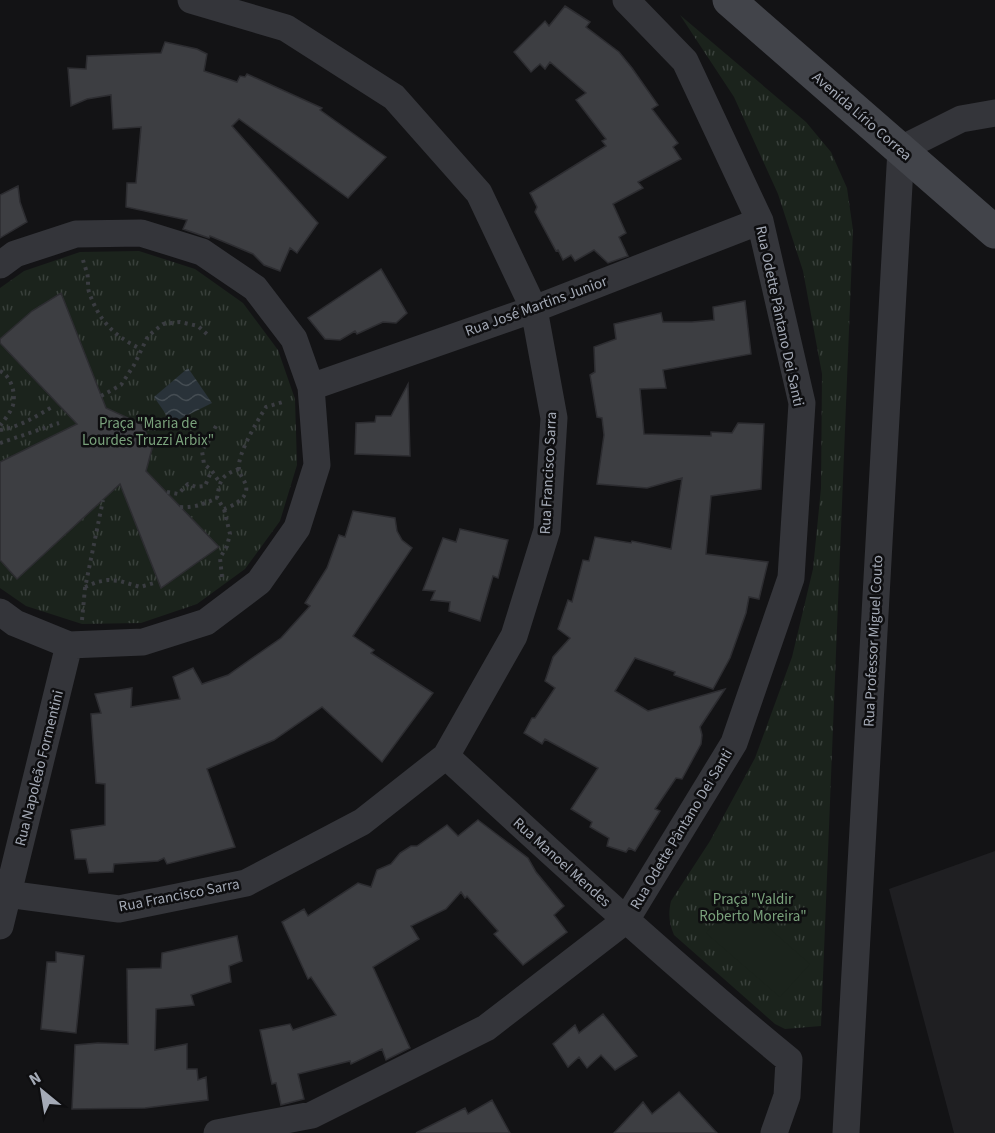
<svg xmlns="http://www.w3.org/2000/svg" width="995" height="1133" viewBox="0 0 995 1133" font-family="'Source Sans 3',sans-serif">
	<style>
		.built { fill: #1f1f22 }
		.park { fill: url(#park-tufts) }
		.garden { fill: #1b231c }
		.water { fill: url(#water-waves) }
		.building { fill: #3d3e42; stroke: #2d2d31; stroke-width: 1.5 }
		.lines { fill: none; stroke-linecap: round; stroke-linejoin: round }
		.path { stroke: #3a3c41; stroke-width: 4; stroke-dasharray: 3 4.5; stroke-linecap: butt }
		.street { stroke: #34353a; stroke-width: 27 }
		.secondary { stroke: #42444a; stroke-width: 33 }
		.labels { text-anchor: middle; stroke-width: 5; stroke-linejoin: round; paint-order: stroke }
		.street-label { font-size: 15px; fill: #a4aab6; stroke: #0e0e10 }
		.park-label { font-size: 15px; fill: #7aa27c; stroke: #0e0e10 }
	</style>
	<defs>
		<pattern id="park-tufts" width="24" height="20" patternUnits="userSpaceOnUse" patternTransform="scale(1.5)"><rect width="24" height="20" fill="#1b231c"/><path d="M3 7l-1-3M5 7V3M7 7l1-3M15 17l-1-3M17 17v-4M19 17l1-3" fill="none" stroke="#39403b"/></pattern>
		<pattern id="water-waves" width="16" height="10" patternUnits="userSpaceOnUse" patternTransform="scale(1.5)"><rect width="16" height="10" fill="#293239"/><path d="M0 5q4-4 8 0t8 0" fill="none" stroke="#454d53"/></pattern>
	</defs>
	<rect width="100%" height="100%" fill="#131315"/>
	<path class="built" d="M 995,851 L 995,1133 L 954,1133 L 889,889 Z"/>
	<path class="park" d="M 680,15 L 806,122 L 831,152 L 847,188 L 853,230 L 821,1026 L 785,1029 L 775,1024 L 674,935 C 669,923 668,914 671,901 L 710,841 L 755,758 L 792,657 L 813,569 L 821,488 L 822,374 L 803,271 L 778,194 L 734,97 Z
		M 139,251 L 195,269 L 243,303 L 278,350 L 295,399 L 297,465 L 280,521 L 245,569 L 197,604 L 141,623 L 82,624 L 26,606 L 0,588 L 0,288 L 24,271 L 80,252 Z"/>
	<path class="garden" d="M 737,900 L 810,964 L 780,997 L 706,933 Z"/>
	<path class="water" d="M 188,368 L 212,403 L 172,423 L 154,397 Z"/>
	<path class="building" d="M 565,6 L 590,22 L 586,27 L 619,52 L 632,68 L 658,105 L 652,109 L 678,143 L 673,147 L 681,159 L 638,182 L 643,188 L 613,204 L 626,233 L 619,237 L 628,256 L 608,263 L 594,250 L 575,261 L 571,255 L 563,260 L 558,250 L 556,251 L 535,212 L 537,207 L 530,193 L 606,146 L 602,141 L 606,139 L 576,100 L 586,93 L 550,62 L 545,69 L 540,64 L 531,72 L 514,52 L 545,21 L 549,26 Z
		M 165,42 L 197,49 L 207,54 L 204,71 L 237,82 L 240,76 L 245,77 L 247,74 L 322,108 L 320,110 L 386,157 L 348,198 L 239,119 L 232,126 L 318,223 L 297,253 L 290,248 L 280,271 L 264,265 L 253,254 L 210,236 L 209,238 L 183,229 L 187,220 L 126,207 L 127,183 L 136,183 L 141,127 L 113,129 L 111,95 L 87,99 L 71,106 L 68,68 L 86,69 L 87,56 L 161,53 Z
		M 18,186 L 20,202 L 27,222 L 0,238 L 0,195 Z
		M 381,269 L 407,313 L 396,323 L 383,322 L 357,334 L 355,331 L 340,340 L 325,339 L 308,318 Z
		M 61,293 L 106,408 L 141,424 L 153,445 L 146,471 L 219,547 L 161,588 L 120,484 L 17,579 L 0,560 L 0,462 L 77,424 L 0,343 L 0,339 L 32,311 Z
		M 745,301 L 751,354 L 663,370 L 666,388 L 640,389 L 644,434 L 711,436 L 711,432 L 732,433 L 738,423 L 764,424 L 761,489 L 711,496 L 706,554 L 768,562 L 759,599 L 749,597 L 746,613 L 730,658 L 713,689 L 674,675 L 675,672 L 635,658 L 615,691 L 648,711 L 725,689 L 700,727 L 702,735 L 701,744 L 682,779 L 676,778 L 655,809 L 660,811 L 635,851 L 629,848 L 626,852 L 607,846 L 609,838 L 590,827 L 592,822 L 571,809 L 598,768 L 545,739 L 542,744 L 524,733 L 532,718 L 535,718 L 555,688 L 545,681 L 553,657 L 570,638 L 558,629 L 568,600 L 572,602 L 583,560 L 589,561 L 595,537 L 631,543 L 632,541 L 671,549 L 682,478 L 647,488 L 597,484 L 604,435 L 602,418 L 597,417 L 590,375 L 595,372 L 594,347 L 616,339 L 614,324 L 661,313 L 663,322 L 692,322 L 714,320 L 713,307 Z
		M 408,384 L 410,456 L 355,454 L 356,423 L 375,422 L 376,416 L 391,416 Z
		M 353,511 L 395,518 L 397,531 L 402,540 L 412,548 L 353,636 L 374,650 L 371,653 L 433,693 L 382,762 L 322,707 L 274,740 L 207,769 L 235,847 L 167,864 L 164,858 L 158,861 L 114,864 L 113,872 L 89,873 L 86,859 L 75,859 L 71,830 L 105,825 L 105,784 L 96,783 L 91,714 L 101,713 L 95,694 L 132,688 L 131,707 L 180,699 L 173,677 L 193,668 L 202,684 L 228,675 L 281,638 L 310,606 L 305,603 L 327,568 L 339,535 L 345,537 Z
		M 460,529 L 508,540 L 498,578 L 493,576 L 480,621 L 449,611 L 450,602 L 431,600 L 435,591 L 423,590 L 443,538 L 456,542 Z
		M 478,820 L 528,858 L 536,872 L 564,906 L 554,915 L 567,932 L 523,965 L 494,934 L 498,931 L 467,896 L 465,898 L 461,892 L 446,909 L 411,926 L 419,939 L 373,967 L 410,1048 L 386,1060 L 382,1049 L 351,1064 L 350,1061 L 298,1074 L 304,1099 L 281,1105 L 276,1083 L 272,1084 L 260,1030 L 290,1024 L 293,1030 L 336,1015 L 311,977 L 308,979 L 282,922 L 304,909 L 308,916 L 358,883 L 371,887 L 377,870 L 391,864 L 400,853 L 411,846 L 417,846 L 447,825 L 458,836 Z
		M 237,936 L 242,961 L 229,966 L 231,982 L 191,995 L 194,1005 L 156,1009 L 155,1050 L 187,1044 L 187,1069 L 197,1069 L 198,1080 L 206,1077 L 208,1100 L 145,1108 L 72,1109 L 75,1045 L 98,1043 L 128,1044 L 127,969 L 161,968 L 162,953 Z
		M 56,952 L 84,956 L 76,1033 L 41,1029 L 47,962 L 56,962 Z
		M 603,1014 L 637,1056 L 615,1070 L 601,1055 L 587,1068 L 579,1057 L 568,1067 L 553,1044 L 575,1025 L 579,1033 Z
		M 679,1092 L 717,1133 L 614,1133 L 643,1102 L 652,1114 Z
		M 492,1100 L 510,1133 L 416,1133 L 465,1108 L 468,1114 Z"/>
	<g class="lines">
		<path class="path" d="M 83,260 C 84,264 86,269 87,273 C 89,280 87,286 89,292 C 99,321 114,336 141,349
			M 0,371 C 11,376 16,393 13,405 C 11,412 4,420 0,426
			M 101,396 L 121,385 L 134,365 L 148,336 L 163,324 L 180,322 L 198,326 L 208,335
			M 216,426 L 202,451 L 204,464 L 212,471 L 220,483
			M 0,430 C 19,427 35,417 52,407
			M 0,443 L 59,423
			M 239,469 C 221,475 220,480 217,498 L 224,509 C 230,507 240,502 244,496 C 251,484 240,479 239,469 C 237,454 258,420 266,407 L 286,401
			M 167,492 L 178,494 L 188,484 L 196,487 L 205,486 L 211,472
			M 180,507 C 195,508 204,504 217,498
			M 222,577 L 220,558 L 227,546 L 230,534 L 224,509
			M 85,587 L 97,582 L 108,580 L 120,581 L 140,587 L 154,583
			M 82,620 L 85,588 L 103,500"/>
		<path class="street" d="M 0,265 L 15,254 L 76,234 L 141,233 L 202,252 L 255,288 L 294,339 L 311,387 L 317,465 L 297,528 L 259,582 L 206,622 L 143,642 L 69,645 L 15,623 L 0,612
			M 311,387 L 534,309 L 760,221
			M 446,756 C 558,859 671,963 789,1060 L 787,1096 L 774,1133
			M 0,891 L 7,894 L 119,909 L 246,883 L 362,822 L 446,756 L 514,636 L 547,530 L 554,418 L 534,309 L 479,193 L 394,97 L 286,28 L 191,0
			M 0,926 L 69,645
			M 217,1133 L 312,1115 L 486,1028 L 626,920 L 734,743 L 791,578 L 802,403 L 760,221 L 685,61 L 626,0
			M 846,1133 L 901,149 L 961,119 L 995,113"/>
		<path class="secondary" d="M 729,0 L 995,232"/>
	</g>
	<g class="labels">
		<g class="street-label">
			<text transform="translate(862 116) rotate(41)" y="5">Avenida Lírio Correa</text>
			<text transform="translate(536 306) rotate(-20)" y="5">Rua José Martins Junior</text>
			<text transform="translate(780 316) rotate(78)" y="5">Rua Odette Pântano Dei Santi</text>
			<text transform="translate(548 473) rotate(-87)" y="5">Rua Francisco Sarra</text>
			<text transform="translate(873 641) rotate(-87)" y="5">Rua Professor Miguel Couto</text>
			<text transform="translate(39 768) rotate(-76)" y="5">Rua Napoleão Formentini</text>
			<text transform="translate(681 829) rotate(-59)" y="5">Rua Odette Pântano Dei Santi</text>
			<text transform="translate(562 862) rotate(42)" y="5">Rua Manoel Mendes</text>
			<text transform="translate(179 895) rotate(-11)" y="5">Rua Francisco Sarra</text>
		</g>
		<g class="park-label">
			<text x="148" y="428">Praça "Maria de<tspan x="148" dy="17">Lourdes Truzzi Arbix"</tspan></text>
			<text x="753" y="904">Praça "Valdir<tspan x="753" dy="17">Roberto Moreira"</tspan></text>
		</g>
	</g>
	<g transform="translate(42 1091) rotate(330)" stroke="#0e0e10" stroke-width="4.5" paint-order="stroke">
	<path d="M0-4.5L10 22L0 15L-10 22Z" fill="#a4aab6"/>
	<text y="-9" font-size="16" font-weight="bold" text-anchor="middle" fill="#a4aab6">N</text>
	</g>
</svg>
